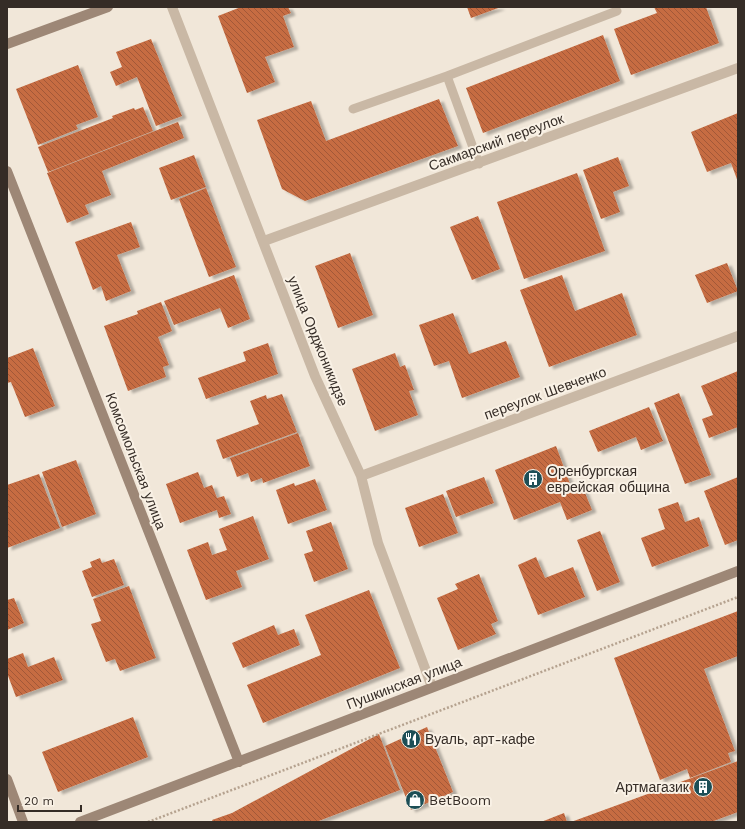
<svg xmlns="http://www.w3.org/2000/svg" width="745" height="829" viewBox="0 0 745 829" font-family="'Work Sans',sans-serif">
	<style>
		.building { fill: url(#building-back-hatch); filter: url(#shadow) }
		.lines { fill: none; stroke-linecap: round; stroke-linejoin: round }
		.path { stroke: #b5a28f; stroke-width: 2.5; stroke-dasharray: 2 2; stroke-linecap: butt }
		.service { stroke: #c9b8a5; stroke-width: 9 }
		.minor { stroke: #c9b8a5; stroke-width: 10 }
		.secondary { stroke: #9d8776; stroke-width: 10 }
		.labels { text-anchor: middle; stroke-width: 4; stroke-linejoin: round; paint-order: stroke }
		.street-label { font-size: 14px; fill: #352c26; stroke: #f9f1e5 }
		.poi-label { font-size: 14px; fill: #352c26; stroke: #f9f1e5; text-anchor: start }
	</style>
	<defs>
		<pattern id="building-back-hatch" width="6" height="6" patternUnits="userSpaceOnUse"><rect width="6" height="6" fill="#c66c42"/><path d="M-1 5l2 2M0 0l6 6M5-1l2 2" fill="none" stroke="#a25937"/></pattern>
		<filter id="shadow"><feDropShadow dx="4.5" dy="2.5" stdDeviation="1" flood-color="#0004"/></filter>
	</defs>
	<rect width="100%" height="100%" fill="#f1e7d9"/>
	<path class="building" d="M 241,7 L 288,7 L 291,13 L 283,16 L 294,47 L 265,57 L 275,82 L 247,93 L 218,16 Z
		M 467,7 L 501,7 L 471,18 Z
		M 654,7 L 706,7 L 719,43 L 631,75 L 614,29 L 657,13 Z
		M 603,35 L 620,81 L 483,133 L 466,88 Z
		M 151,39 L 182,116 L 156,126 L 137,77 L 116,86 L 110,72 L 122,67 L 116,52 Z
		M 78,65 L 98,117 L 76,125 L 78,129 L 38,145 L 16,89 Z
		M 439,99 L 458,146 L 305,201 L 282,189 L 257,120 L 311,101 L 326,141 Z
		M 143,107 L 153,131 L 48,172 L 38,147 L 113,118 L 112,116 L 134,108 L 135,110 Z
		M 738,113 L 738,182 L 731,163 L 707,172 L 691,132 Z
		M 178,122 L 184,138 L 102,171 L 111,195 L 85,205 L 89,214 L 67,223 L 47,173 Z
		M 194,155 L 206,187 L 171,200 L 159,168 Z
		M 618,157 L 629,186 L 613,192 L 620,212 L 601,219 L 583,170 Z
		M 577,173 L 605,251 L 524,279 L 497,202 Z
		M 206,188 L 236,267 L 209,277 L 179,199 Z
		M 478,216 L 500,269 L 472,280 L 450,227 Z
		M 131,222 L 140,247 L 117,255 L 131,291 L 106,301 L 101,286 L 93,290 L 75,242 Z
		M 350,253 L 373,315 L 338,328 L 315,266 Z
		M 727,263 L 738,291 L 707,303 L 695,275 Z
		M 234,275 L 250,319 L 228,328 L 220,308 L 174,325 L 164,301 Z
		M 562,275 L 575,311 L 622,293 L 637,335 L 549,367 L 520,290 Z
		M 161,302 L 172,331 L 158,337 L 169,365 L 163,367 L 166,377 L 128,391 L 104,326 L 138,314 L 137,311 Z
		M 453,313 L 469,354 L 506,341 L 520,377 L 462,398 L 449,361 L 434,366 L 419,325 Z
		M 268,343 L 278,374 L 206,399 L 198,378 L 246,361 L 243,352 Z
		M 33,348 L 55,406 L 25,417 L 11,382 L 7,383 L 7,358 Z
		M 395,353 L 400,367 L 405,365 L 414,390 L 409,391 L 418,415 L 375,431 L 352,369 Z
		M 738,371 L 738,427 L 709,438 L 702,419 L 713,415 L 701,386 Z
		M 679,393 L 711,475 L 685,484 L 654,403 Z
		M 282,394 L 297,432 L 223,459 L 216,440 L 259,424 L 250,401 L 266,395 L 267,399 Z
		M 649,407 L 663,441 L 641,450 L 636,437 L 598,452 L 589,431 Z
		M 298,433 L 310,466 L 263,483 L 262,478 L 251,482 L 248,473 L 237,477 L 230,458 Z
		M 556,446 L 573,492 L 583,488 L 592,510 L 567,520 L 560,502 L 514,520 L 495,470 Z
		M 76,460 L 96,514 L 62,527 L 42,472 Z
		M 198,472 L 204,488 L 212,485 L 217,498 L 224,496 L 231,514 L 219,518 L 217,510 L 180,523 L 166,484 Z
		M 39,474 L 60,528 L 7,548 L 7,485 Z
		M 484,477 L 494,503 L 456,517 L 446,491 Z
		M 738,477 L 738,540 L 725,545 L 704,491 Z
		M 315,479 L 327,510 L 288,524 L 276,490 L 294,483 L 295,486 Z
		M 443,494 L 458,533 L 419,547 L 405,508 Z
		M 678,502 L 685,522 L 699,517 L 709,546 L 652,567 L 641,538 L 665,529 L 658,509 Z
		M 253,516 L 269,559 L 236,571 L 242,587 L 206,600 L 187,550 L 208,542 L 212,555 L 227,550 L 219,529 Z
		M 331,522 L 348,569 L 314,582 L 304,554 L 313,551 L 306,531 Z
		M 600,531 L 620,582 L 597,591 L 577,540 Z
		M 536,557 L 545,578 L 573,567 L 585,597 L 538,615 L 518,565 Z
		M 100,558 L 102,563 L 114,559 L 124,585 L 92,597 L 82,571 L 92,567 L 90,562 Z
		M 479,574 L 498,621 L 491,624 L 496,634 L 458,650 L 437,598 L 458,589 L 455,584 Z
		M 129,586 L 156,658 L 120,671 L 115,659 L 106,662 L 91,624 L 101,621 L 93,599 Z
		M 369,590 L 400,668 L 263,723 L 247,685 L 321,655 L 305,615 Z
		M 14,598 L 24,623 L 7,630 L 7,600 Z
		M 738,611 L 738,656 L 704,669 L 735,751 L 728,753 L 731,762 L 690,778 L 687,769 L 660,780 L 614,658 Z
		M 274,625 L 278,635 L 294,629 L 300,645 L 243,668 L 232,643 Z
		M 23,653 L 28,667 L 54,657 L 63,680 L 16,697 L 7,673 L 7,659 Z
		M 133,717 L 148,757 L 58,792 L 42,752 Z
		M 427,727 L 453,792 L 411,810 L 385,746 Z
		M 379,734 L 400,790 L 316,822 L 213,822 L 212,820 L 232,813 Z
		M 738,761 L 738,812 L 711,822 L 571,822 Z
		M 564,813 L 567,822 L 541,822 Z"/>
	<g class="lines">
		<path class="path" d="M 148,822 L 738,597"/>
		<path class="service" d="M 353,109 L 447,76
			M 479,164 L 447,76 L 617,11"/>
		<path class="minor" d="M 172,7 L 315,376 L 361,476 L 378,543 L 432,687
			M 264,241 L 738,68
			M 361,476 L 738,336"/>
		<path class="secondary" d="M 7,44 L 108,7
			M 7,171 L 239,762
			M 7,779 L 23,822
			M 80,822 L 738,571"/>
	</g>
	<defs>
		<g id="building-disc" transform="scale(1)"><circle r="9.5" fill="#1c4e56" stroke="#f9f1e5"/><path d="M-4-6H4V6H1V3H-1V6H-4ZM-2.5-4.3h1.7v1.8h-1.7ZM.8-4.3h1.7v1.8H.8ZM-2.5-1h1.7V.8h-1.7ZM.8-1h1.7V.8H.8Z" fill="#fff"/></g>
		<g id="restaurant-disc" transform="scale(1)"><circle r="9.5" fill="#1c4e56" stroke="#f9f1e5"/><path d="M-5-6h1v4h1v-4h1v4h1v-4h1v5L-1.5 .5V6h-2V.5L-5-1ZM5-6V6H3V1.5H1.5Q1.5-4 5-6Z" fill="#fff"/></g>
		<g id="shop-disc" transform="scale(1)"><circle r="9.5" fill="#1c4e56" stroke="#f9f1e5"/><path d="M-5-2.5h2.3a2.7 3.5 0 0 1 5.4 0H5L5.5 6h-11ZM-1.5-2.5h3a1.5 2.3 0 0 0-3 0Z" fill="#fff"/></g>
	</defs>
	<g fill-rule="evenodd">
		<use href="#building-disc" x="533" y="479"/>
		<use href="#restaurant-disc" x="411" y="739"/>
		<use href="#building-disc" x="703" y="787"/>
		<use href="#shop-disc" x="415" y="800"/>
	</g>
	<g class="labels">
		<g class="street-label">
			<text transform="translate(496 142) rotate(-20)" y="5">Сакмарский переулок</text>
			<text transform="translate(318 341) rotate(68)" y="5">улица Орджоникидзе</text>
			<text transform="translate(545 393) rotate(-20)" y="5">переулок Шевченко</text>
			<text transform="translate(136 461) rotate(69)" y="5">Комсомольская улица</text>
			<text transform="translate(404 683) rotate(-21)" y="5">Пушкинская улица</text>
		</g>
		<g class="poi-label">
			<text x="547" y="476">Оренбургская<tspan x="547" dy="16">еврейская община</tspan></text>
			<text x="425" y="744">Вуаль, арт-кафе</text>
			<text x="689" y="792" text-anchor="end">Артмагазик</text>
			<text x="429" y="805">BetBoom</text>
		</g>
	</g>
	<rect width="745" height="829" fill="none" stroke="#352c26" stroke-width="16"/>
	<path d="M18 805v6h63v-6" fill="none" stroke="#352c26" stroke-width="2"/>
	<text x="24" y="805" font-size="12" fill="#352c26" stroke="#f9f1e5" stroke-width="3" paint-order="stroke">20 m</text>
</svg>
